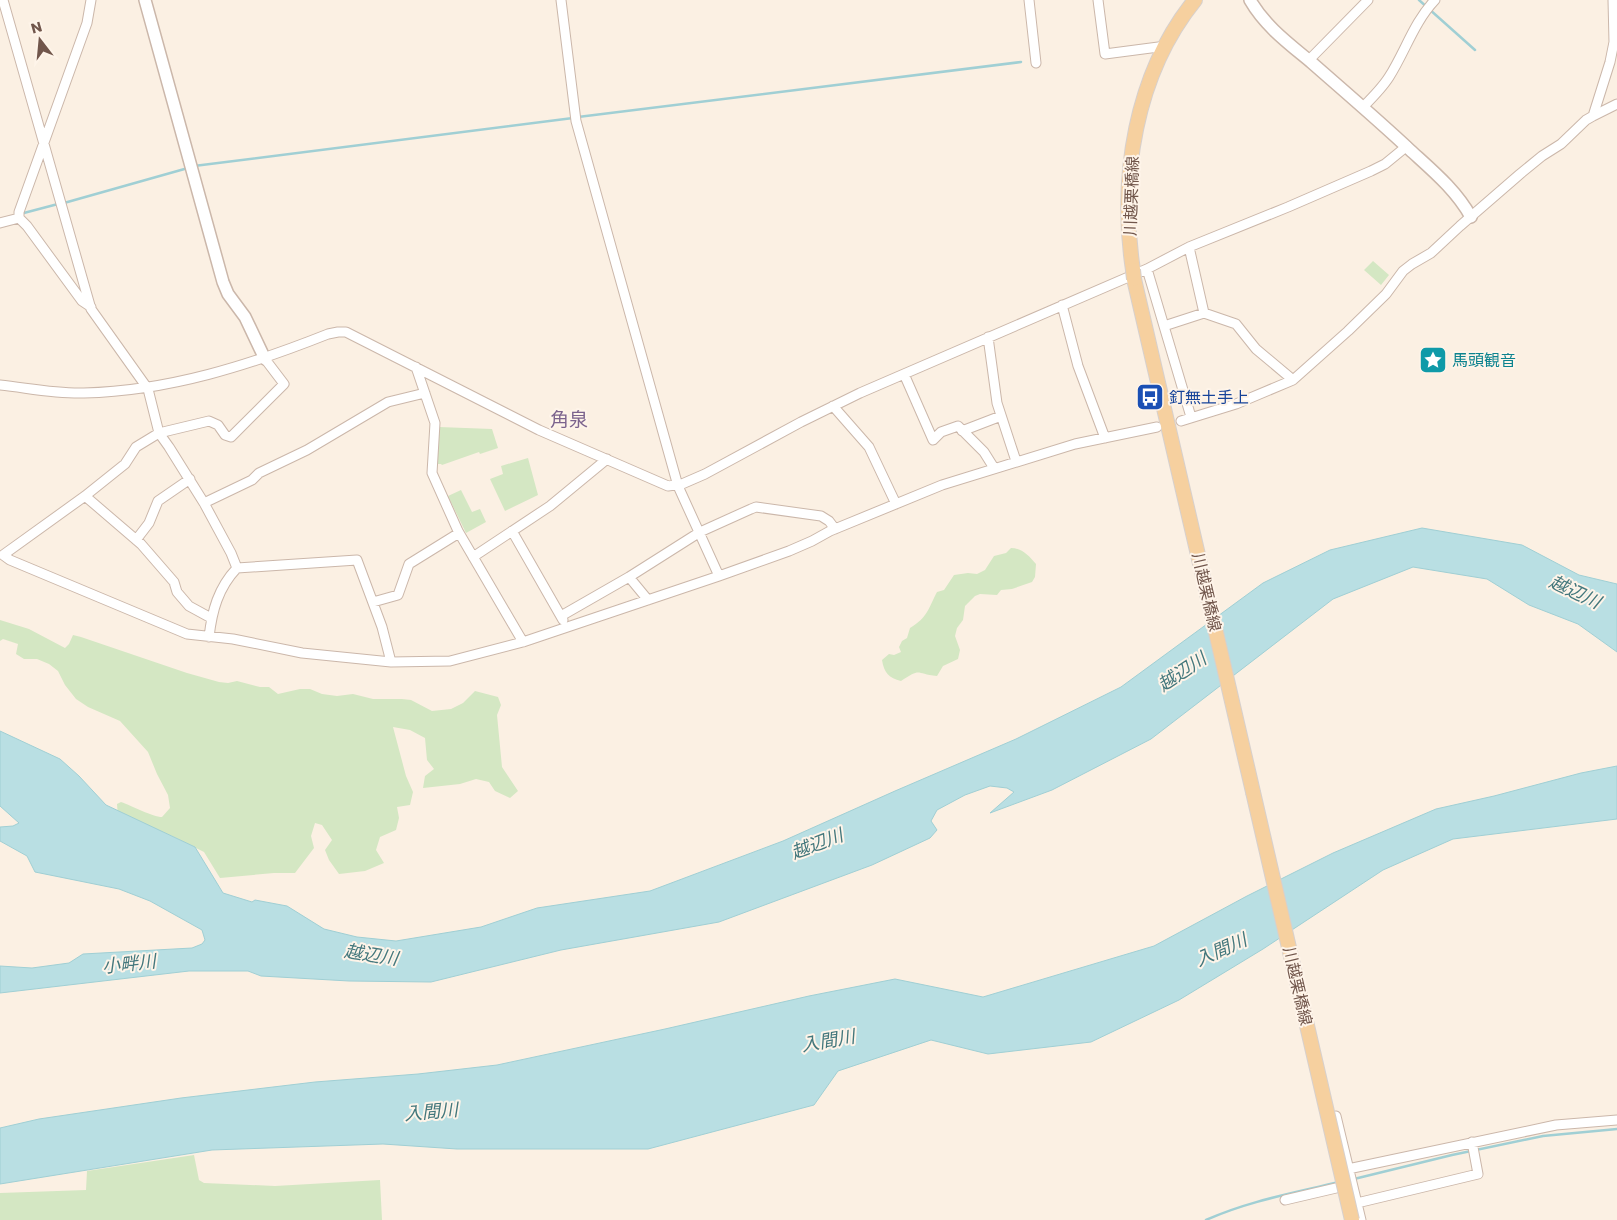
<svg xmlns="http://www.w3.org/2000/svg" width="1617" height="1220" viewBox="0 0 1617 1220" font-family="Poppins,'Noto Sans JP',sans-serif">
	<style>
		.green { fill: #d4e7c3 }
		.water { fill: #b9dfe3; stroke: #a0cfd4 }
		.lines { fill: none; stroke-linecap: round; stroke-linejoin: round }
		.stream { stroke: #a0cfd4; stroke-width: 2.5 }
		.minor-casing { stroke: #cbb7aa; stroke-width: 11 }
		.tertiary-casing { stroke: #cbb7aa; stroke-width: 14 }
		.primary-casing { stroke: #d7d0cd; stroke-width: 16 }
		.minor { stroke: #fff; stroke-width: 9 }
		.tertiary { stroke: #fff; stroke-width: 11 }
		.primary { stroke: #f6d09f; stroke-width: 14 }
		.primary-bridge-casing { stroke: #d7d0cd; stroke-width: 16; stroke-linecap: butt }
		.primary-bridge { stroke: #f6d09f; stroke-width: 14 }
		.labels { text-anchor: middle; stroke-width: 4; stroke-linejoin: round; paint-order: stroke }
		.street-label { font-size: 16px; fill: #71564b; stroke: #fef4e9 }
		.culture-label { font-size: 16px; fill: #0d838f; stroke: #fef4e9; text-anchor: start }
		.transit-label { font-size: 16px; fill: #164399; stroke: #fef4e9; text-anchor: start }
		.water-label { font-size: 18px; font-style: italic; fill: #43777c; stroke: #fef4e9 }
		.quarter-label { font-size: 19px; fill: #7c638d; stroke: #fef4e9 }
	</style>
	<rect width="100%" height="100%" fill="#fbf0e3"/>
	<path class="green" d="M 1373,261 L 1389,275 L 1381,285 L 1364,270 Z
		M 439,427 L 492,429 L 498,448 L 480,454 L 479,452 L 442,465 L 441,464 L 437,464 Z
		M 528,458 L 538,495 L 505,511 L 490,479 L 503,474 L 501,466 Z
		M 461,490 L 472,512 L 480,509 L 486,522 L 466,533 L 448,496 Z
		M 1011,548 C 1022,548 1029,556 1036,564 L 1035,577 L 1032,582 L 1012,589 L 1001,590 L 997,595 L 980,594 L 975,596 L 965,606 L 963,620 L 957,628 L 955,636 L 960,650 L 958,659 L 943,666 L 937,676 C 915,674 922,667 901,681 C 889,678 884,673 882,660 L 889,654 L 894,655 L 901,652 L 899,647 L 902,641 L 907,638 L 910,628 C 928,617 928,609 937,592 L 944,590 L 954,575 L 968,573 L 977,574 L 985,570 L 994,556 L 1006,553 Z
		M 0,620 L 29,629 L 65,648 L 69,644 L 73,635 L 81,637 L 187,673 L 219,682 L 228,683 L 237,681 L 260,687 L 269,687 L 278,694 L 300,689 L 310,689 L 322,694 L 337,696 L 353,694 L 373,699 L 402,699 L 411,700 L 432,711 L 451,709 L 463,703 L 475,691 L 498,697 L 501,705 L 497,715 L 502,767 L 518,791 L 510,798 L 495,791 L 489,782 L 476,779 L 460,784 L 423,788 L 425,776 L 434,769 L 427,760 L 425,738 L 410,730 L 393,727 L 406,776 L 413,792 L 410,805 L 397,807 L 399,818 L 396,830 L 380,837 L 376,850 L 384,863 L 365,871 L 339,874 L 329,860 L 325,850 L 332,840 L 322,825 L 315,823 L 311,836 L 314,848 L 295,873 L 274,873 L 220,878 L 204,852 L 172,836 L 118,817 L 117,804 L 121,802 C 132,806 153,817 162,817 L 170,808 L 168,795 L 157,774 L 148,752 L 120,721 L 88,707 L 76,699 L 65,685 L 58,671 L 49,664 L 37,659 L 24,659 L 16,654 L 18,644 L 3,639 L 0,641 Z
		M 194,1155 L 199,1180 L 204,1183 L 275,1186 L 380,1180 L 382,1220 L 0,1220 L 0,1193 L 86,1190 L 87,1171 Z"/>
	<path class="water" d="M 1422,528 L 1522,545 L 1579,575 L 1617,584 L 1617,652 L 1578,624 L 1529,605 L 1487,579 L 1413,567 L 1333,599 L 1151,739 L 1052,790 L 990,813 L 1014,792 L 1007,788 L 990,786 L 965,795 L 937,810 L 931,821 L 937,830 L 930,838 L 872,865 L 719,922 L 561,950 L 431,982 L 349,981 L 261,976 L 248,971 L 189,971 L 0,993 L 0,966 L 32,968 L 69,963 L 83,954 L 192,948 L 202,944 L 205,940 L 202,930 L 150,901 L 119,889 L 35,872 L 27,856 L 0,841 L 0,827 L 13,826 L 19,823 L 0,806 L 0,731 L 60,759 L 79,776 L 106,805 L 195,847 L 223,893 L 252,902 L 255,900 L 287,906 L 324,929 L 357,937 L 396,941 L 481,927 L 537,908 L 650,891 L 783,841 L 895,791 L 1016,739 L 1121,687 L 1263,583 L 1330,550 Z
		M 1617,766 L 1617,819 L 1453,839 L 1383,870 L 1263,949 L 1179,1000 L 1091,1042 L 988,1054 L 931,1040 L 838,1071 L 814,1105 L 648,1149 L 457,1149 L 383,1144 L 212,1150 L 0,1184 L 0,1128 L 39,1119 L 181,1098 L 315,1082 L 418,1074 L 497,1065 L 665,1029 L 809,996 L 895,979 L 983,997 L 1154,946 L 1247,896 L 1333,853 L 1436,809 L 1494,796 L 1581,773 Z"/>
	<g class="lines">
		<path class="stream" d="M 1419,0 L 1475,50
			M 578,117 L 1021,62
			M 194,166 L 573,118
			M 64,203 L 188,168
			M 20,214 L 58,204
			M 1354,1179 L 1452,1155 L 1543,1136 L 1617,1129
			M 1206,1220 C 1248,1201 1294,1193 1339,1182"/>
		<g class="minor-casing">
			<path id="minor" d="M 3,0 L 91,309 L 148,389 L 159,433 L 169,447 L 204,503 L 231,553 L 237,568 C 218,588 212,611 209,637
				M 561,0 L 576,121 L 678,486 L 719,576
				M 1029,0 L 1036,63
				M 1098,0 L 1105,54 L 1166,46
				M 1309,60 L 1368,0
				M 1363,107 C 1372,98 1382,88 1389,77 C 1405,52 1414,22 1435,0
				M 1593,116 L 1617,104
				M 0,223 L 19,218
				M 1189,247 L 1204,313 L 1236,324 L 1256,349 L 1293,380
				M 1147,269 L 1191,417
				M 1062,305 L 1078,366 L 1105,438
				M 91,307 L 82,301 L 27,226 L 19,218 L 19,212 L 87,23 L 91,0
				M 1164,326 L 1204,313
				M 988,337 L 997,403 L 1016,461
				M 265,359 L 284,384 L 231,437 L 225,435 L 218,425 L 209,421 L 159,433 L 136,447 L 125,464 L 85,496 L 3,555 L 10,560 L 187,634 L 233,639 L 302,653 L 391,662 L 450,661 L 523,642 L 719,576 L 789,551 L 812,541 L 830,531 L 942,485 L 1075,444 L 1157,427
				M 416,367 L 435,423 L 432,473 L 458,531 L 523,642
				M 904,374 L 933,440 L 941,432 L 958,426 L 984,452 L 994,468
				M 0,385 C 28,388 56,394 84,393 C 169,391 250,365 328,334 L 338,332 L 346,332 L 539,430 L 668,486 L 682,484 L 705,474 L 801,422 L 860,393 L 1147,269 L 1189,247 L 1288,207 L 1371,171 L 1385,164 L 1407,146
				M 833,406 L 869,447 L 896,504
				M 1181,421 L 1236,404 L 1293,380 L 1348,331 L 1386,294 L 1403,271 L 1412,264 L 1431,253 L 1460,226 L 1520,174 L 1542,156 L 1561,144 L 1586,120 L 1593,116 L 1610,62 L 1614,42 L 1613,0
				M 962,431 L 1001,416
				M 85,496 L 141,544 L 174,582 L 177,592 L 189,606 L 211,618
				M 204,503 L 252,480 L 259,473 L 307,450 L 388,402 L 425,393
				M 512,531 L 563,620
				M 136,540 L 149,523 L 158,501 L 190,479
				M 473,557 L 550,506 L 607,459
				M 237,568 L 357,560 L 382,627 L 391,662
				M 629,577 L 648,600
				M 373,602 L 398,595 L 409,564 L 459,533
				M 561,616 L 629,577 L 700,532 L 751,509 L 756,507 L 821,516 L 829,521 L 835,529
				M 1336,1116 L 1361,1220
				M 1348,1169 L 1556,1125 L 1617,1120
				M 1285,1200 L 1349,1185
				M 1357,1203 L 1478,1174 L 1472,1142"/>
		</g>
		<g class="tertiary-casing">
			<path id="tertiary" d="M 145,0 L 223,282 L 228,294 L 245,317 L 265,359
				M 1250,0 C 1265,26 1288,43 1311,62 C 1344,91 1378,120 1410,150 C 1433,171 1456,190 1471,217"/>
		</g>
		<g class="primary-casing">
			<path id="primary" d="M 1133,270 C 1119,178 1135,74 1195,0
				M 1134,279 L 1253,792"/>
		</g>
		<use href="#minor" class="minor"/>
		<use href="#tertiary" class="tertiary"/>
		<use href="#primary" class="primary"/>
		<g class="primary-bridge-casing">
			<path id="primary-bridge" d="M 1133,270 L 1134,279
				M 1253,792 L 1352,1220"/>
		</g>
		<use href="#primary-bridge" class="primary-bridge"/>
	</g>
	<defs>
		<g id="sight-square" transform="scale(1.4375)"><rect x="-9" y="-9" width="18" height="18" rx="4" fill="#0f9aa8" stroke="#fef4e9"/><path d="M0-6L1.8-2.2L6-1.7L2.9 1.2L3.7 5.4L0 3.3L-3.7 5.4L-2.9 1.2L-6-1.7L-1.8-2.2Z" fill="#fff"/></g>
		<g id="bus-square" transform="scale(1.4375)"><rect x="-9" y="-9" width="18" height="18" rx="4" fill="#1a4fb4" stroke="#fef4e9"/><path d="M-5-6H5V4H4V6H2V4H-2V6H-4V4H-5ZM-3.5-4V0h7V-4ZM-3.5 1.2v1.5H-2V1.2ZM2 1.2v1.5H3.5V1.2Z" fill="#fff"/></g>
	</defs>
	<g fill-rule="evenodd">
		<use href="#sight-square" x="1433" y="360"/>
		<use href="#bus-square" x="1150" y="397"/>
	</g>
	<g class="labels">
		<g class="street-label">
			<text transform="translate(1131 196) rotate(-88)" y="6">川越栗橋線</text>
			<text transform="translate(1207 592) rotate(77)" y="6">川越栗橋線</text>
			<text transform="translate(1298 986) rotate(77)" y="6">川越栗橋線</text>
		</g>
		<g class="culture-label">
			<text x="1452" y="366">馬頭観音</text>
		</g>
		<g class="transit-label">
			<text x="1169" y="403">釘無土手上</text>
		</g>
		<g class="water-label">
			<text transform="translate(1575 592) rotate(25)" y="6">越辺川</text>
			<text transform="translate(1182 672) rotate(-34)" y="6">越辺川</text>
			<text transform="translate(817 844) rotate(-21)" y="6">越辺川</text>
			<text transform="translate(1221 950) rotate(-24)" y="6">入間川</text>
			<text transform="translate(371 955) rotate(9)" y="6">越辺川</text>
			<text transform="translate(129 964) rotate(-6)" y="6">小畔川</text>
			<text transform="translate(828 1041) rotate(-10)" y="6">入間川</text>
			<text transform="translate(431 1112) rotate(-5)" y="6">入間川</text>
		</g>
		<g class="quarter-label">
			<text x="569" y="426">角泉</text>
		</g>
	</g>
	<g transform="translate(40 40) rotate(344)" stroke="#fef4e9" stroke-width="4" paint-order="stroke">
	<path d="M0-4L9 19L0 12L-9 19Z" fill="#71564b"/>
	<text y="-8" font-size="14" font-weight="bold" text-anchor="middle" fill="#71564b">N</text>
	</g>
</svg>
